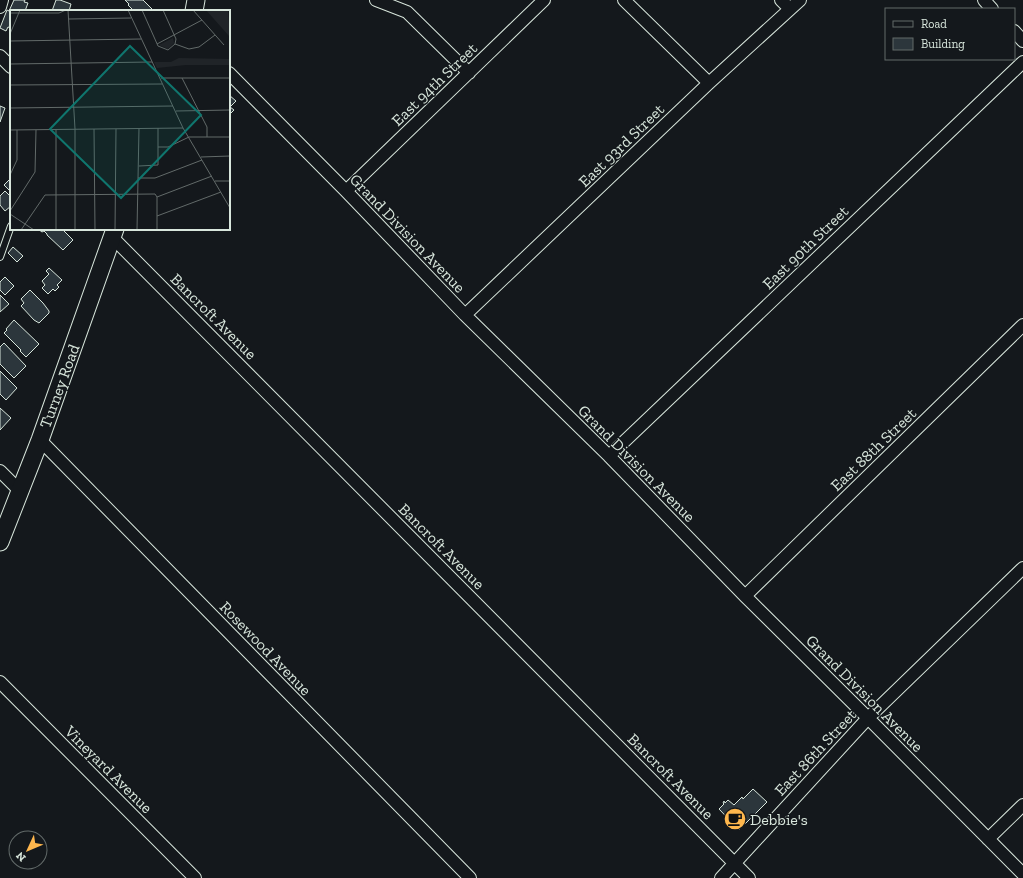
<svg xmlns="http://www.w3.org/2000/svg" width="1023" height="878" viewBox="0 0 1023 878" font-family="'Zilla Slab',serif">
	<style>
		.building { fill: #2c363c; stroke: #d8e6dc }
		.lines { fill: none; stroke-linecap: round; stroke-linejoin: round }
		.service-casing { stroke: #d8e6dc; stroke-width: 8 }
		.minor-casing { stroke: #d8e6dc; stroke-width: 14 }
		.secondary-casing { stroke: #d8e6dc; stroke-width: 19 }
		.service { stroke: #14181c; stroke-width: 6 }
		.minor { stroke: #14181c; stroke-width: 12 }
		.secondary { stroke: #14181c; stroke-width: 17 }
		.labels { text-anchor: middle; stroke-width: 3; stroke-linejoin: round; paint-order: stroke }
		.street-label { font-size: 16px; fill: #d8e6dc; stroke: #14181c }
		.poi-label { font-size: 16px; fill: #d8e6dc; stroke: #14181c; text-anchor: start }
		.inset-road { fill: none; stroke: #626a69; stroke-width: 1 }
		.view { fill: #0f766e; fill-opacity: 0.15; stroke: #0f766e; stroke-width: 2 }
		.inset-edge { fill: none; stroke: #d8e6dc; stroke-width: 2 }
	</style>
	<rect width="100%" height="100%" fill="#14181c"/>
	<path class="building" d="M 14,0 L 25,0 L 24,2 L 28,3 L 25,11 L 11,11 L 11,28 L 8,27 L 6,31 L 0,28 L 7,10 L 9,11 Z
		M 56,0 L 60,0 L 71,4 L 69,11 L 52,11 Z
		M 125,0 L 143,0 L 154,11 L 134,11 L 128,5 L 129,4 Z
		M 229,95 L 236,101 L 230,107 L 234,110 L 229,115 Z
		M 0,106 L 5,108 L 0,122 Z
		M 11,178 L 11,192 L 4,185 Z
		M 5,191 L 11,197 L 11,206 L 5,211 L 0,205 L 0,196 Z
		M 38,229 L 62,229 L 73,240 L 63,250 L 47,235 L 47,234 L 44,231 L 42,232 Z
		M 13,247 L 23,256 L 17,262 L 8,253 Z
		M 49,268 L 62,280 L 57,285 L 59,287 L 55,291 L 53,289 L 48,294 L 42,288 L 45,285 L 42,281 L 49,274 L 46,271 Z
		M 5,277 L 14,286 L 5,295 L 0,290 L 0,282 Z
		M 30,290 L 43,303 L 49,311 L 49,313 L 39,323 L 34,320 L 21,306 L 24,303 L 21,299 Z
		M 0,295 L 9,304 L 0,312 Z
		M 14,320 L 39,344 L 26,357 L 20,351 L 21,350 L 4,333 L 7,330 L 6,329 Z
		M 4,343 L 26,366 L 14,378 L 0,364 L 0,347 Z
		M 0,371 L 17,388 L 6,400 L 0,394 Z
		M 0,408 L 11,418 L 0,430 Z
		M 753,789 L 767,802 L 739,830 L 719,809 L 724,804 L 723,803 L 724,801 L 725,803 L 728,800 L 734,805 L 742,797 L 743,799 Z"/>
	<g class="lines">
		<g class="service-casing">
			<path id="service" d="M 0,257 L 11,226"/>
		</g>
		<g class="minor-casing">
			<path id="minor" d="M 376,0 L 407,12 L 469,73
				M 624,0 L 709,83
				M 781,0 L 790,9
				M 984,0 L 992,9
				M 0,7 L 2,0
				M 1014,31 L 1023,41
				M 0,56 L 11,67
				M 229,73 L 346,191 L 465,315 L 609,456 L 745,596 L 868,718 L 1023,874
				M 346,191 L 544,0
				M 112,237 L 749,878
				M 465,315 L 709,83 L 800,0
				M 40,440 L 470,878
				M 609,456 L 1023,62
				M 0,471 L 20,491
				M 745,596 L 1023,325
				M 0,682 L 195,878
				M 988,839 L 1023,805
				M 721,878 L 868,718 L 1023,568"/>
		</g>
		<g class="secondary-casing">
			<path id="secondary" d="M 194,11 L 196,0
				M 0,542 L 40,440 L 115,229"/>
		</g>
		<use href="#service" class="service"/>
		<use href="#minor" class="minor"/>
		<use href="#secondary" class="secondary"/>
	</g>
	<defs>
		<g id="cafe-disc" transform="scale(1.15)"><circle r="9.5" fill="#ffb74d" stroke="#14181c"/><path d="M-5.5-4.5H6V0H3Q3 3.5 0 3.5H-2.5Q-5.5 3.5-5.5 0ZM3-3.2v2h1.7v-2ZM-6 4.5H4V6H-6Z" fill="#111"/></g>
	</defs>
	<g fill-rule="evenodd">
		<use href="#cafe-disc" x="735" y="819"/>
	</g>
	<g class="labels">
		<g class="street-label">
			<text transform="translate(434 84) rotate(-44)" y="6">East 94th Street</text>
			<text transform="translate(621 145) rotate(-44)" y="6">East 93rd Street</text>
			<text transform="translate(408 233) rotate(46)" y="6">Grand Division Avenue</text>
			<text transform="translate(805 247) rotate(-44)" y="6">East 90th Street</text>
			<text transform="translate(214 316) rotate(45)" y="6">Bancroft Avenue</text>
			<text transform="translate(59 386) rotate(-70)" y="6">Turney Road</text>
			<text transform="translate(873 449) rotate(-44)" y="6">East 88th Street</text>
			<text transform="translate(637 463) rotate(45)" y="6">Grand Division Avenue</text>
			<text transform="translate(442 546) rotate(45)" y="6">Bancroft Avenue</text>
			<text transform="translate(266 648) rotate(46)" y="6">Rosewood Avenue</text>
			<text transform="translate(865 693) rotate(45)" y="6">Grand Division Avenue</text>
			<text transform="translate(815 752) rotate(-47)" y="6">East 86th Street</text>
			<text transform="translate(109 769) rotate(45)" y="6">Vineyard Avenue</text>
			<text transform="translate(671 776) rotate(45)" y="6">Bancroft Avenue</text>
		</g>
		<g class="poi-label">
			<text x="750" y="825">Debbie's</text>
		</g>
	</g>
	<g transform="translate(10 10)">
		<rect width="220" height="220" fill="#14181c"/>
		<path d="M 196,0 L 218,0 L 220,25 L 219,26 ZM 163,28 L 164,33 L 158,39 L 149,35 ZM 169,48 L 220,49 L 220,55 L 176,55 L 147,58 L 144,52 L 161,52 Z" fill="#202428"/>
		<path class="inset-road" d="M 58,0 L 65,119 L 65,220M 118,0 L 173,118 L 220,198M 132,0 L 148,36 L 158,40 L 165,34 L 166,29 L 153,0M 183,0 L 214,35M 0,3 L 49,3 L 56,0M 59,9 L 121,8M 0,24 L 10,0M 0,31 L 131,29M 147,34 L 192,10M 165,34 L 179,39 L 189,37 L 205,25M 0,54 L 142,52M 151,68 L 220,68M 172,68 L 197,117 L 197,127M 0,75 L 152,74M 0,98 L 163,96M 166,101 L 220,100M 46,119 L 46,220M 84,119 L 85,220M 0,120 L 173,118M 148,137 L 158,137 L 179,127 L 220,127M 191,147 L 220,146M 129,156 L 148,155 L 148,118M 0,165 L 7,150 L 7,120M 128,168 L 145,168 L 192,150M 205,171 L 220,171M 147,187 L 147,220M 0,201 L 25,162 L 26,120M 0,204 L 24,220M 147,206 L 211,182M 11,220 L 35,185 L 145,184 L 147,187 L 202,166M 105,220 L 106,119M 127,220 L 129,118"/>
		<path class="view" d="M 120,36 L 191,105 L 111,188 L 40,119 Z"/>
		<rect width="220" height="220" class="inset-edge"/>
	</g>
	<rect x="885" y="8" width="130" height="52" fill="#14181c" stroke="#626a69"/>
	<rect x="893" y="21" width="20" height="6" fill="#14181c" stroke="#626a69"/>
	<text x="921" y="28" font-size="12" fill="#d8e6dc">Road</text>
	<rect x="893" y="38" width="20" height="12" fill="#2c363c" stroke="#626a69"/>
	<text x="921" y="48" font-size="12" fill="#d8e6dc">Building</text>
	<g transform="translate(28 850) rotate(226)"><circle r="19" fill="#14181c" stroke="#626a69"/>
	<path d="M0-3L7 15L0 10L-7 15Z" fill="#ffb74d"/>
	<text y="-6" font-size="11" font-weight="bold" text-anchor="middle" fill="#d8e6dc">N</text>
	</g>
</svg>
